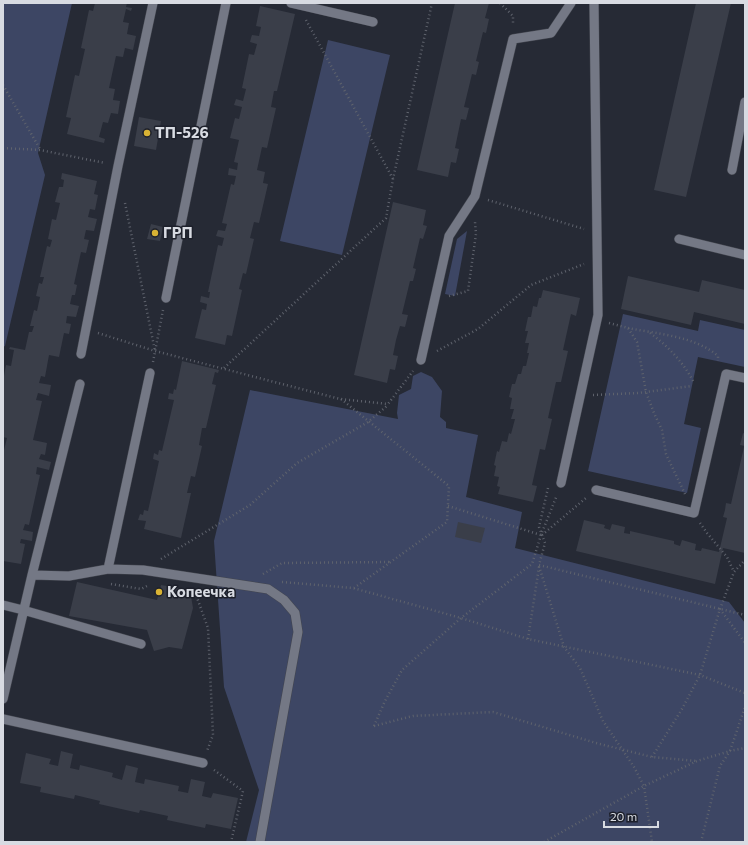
<svg xmlns="http://www.w3.org/2000/svg" width="748" height="845" viewBox="0 0 748 845" font-family="Commissioner,sans-serif">
	<style>
		.green { fill: #3d4664 }
		.building { fill: #3a3e49 }
		.lines { fill: none; stroke-linecap: round; stroke-linejoin: round }
		.lane-casing { stroke: #43464f; stroke-width: 10 }
		.path { stroke: #5f636d; stroke-width: 2.5; stroke-dasharray: 1 3; stroke-linecap: butt }
		.lane { stroke: #747885; stroke-width: 9 }
		.poi-dot { fill: #d9b334; stroke: #1d202b; stroke-width: 1.5 }
		.labels { text-anchor: middle; stroke-width: 3; stroke-linejoin: round; paint-order: stroke }
		.poi-label { font-size: 15px; font-weight: bold; fill: #d8dbe2; stroke: #1d202b; text-anchor: start }
	</style>
	<rect width="100%" height="100%" fill="#262a35"/>
	<path class="green" d="M 3,3 L 72,3 L 38,153 L 45,175 L 5,346 L 3,347 Z
		M 328,40 L 390,55 L 342,255 L 280,241 Z
		M 467,231 L 455,296 L 445,294 L 457,239 Z
		M 623,314 L 698,331 L 700,320 L 745,330 L 745,367 L 698,357 L 684,424 L 701,428 L 687,493 L 588,471 Z
		M 421,372 L 432,377 L 442,391 L 440,417 L 446,422 L 446,428 L 478,435 L 466,497 L 522,512 L 515,548 L 729,602 L 745,623 L 745,842 L 246,842 L 259,790 L 224,687 L 214,541 L 250,390 L 398,419 L 397,413 L 399,395 L 411,389 L 413,376 Z"/>
	<path class="building" d="M 95,3 L 127,3 L 126,7 L 132,8 L 131,11 L 126,9 L 123,22 L 129,23 L 127,34 L 136,36 L 133,50 L 125,48 L 123,57 L 116,56 L 109,88 L 115,89 L 113,100 L 120,101 L 118,114 L 111,113 L 108,123 L 103,122 L 99,137 L 105,139 L 104,143 L 67,134 L 71,118 L 66,117 L 75,75 L 79,76 L 85,49 L 81,48 L 89,10 L 93,11 Z
		M 455,3 L 489,3 L 485,18 L 489,19 L 486,33 L 483,32 L 476,61 L 479,62 L 476,75 L 472,74 L 464,107 L 469,108 L 466,120 L 461,119 L 455,148 L 459,149 L 456,163 L 451,162 L 448,177 L 417,170 Z
		M 696,3 L 731,3 L 686,197 L 654,190 Z
		M 260,6 L 295,14 L 277,91 L 274,91 L 271,107 L 276,108 L 267,148 L 262,147 L 257,170 L 265,172 L 263,183 L 268,184 L 259,223 L 254,222 L 250,238 L 254,239 L 246,274 L 243,273 L 239,289 L 242,290 L 232,336 L 227,335 L 225,345 L 195,338 L 202,309 L 206,310 L 207,304 L 200,302 L 201,296 L 209,298 L 210,292 L 208,292 L 218,245 L 222,246 L 224,238 L 216,236 L 218,230 L 225,231 L 227,224 L 222,223 L 231,184 L 234,185 L 236,176 L 228,175 L 229,168 L 237,170 L 238,163 L 234,162 L 239,140 L 230,138 L 235,118 L 239,119 L 242,107 L 234,105 L 236,99 L 243,101 L 246,89 L 242,88 L 249,54 L 254,55 L 257,44 L 250,42 L 251,38 L 252,35 L 259,36 L 261,27 L 256,26 Z
		M 139,117 L 161,121 L 156,150 L 134,146 Z
		M 62,173 L 97,181 L 94,194 L 98,195 L 95,210 L 90,209 L 88,217 L 97,219 L 94,231 L 86,230 L 84,239 L 89,240 L 86,253 L 81,252 L 74,284 L 77,285 L 75,295 L 72,295 L 70,304 L 79,306 L 76,317 L 67,316 L 66,323 L 71,324 L 69,334 L 64,333 L 59,357 L 49,355 L 45,377 L 41,376 L 39,383 L 51,385 L 49,396 L 38,393 L 36,400 L 42,401 L 33,440 L 47,443 L 45,455 L 41,454 L 39,459 L 51,462 L 49,470 L 37,467 L 36,474 L 40,475 L 29,525 L 25,524 L 23,530 L 33,532 L 32,541 L 21,539 L 20,543 L 25,544 L 21,564 L 3,561 L 3,454 L 7,438 L 3,437 L 3,381 L 6,365 L 11,366 L 14,350 L 9,349 L 10,347 L 25,350 L 29,332 L 32,332 L 34,326 L 30,326 L 34,310 L 37,311 L 40,297 L 36,296 L 39,283 L 42,284 L 44,277 L 40,277 L 47,246 L 50,247 L 52,240 L 48,239 L 52,219 L 56,220 L 60,203 L 55,202 L 59,187 L 63,187 L 64,180 L 61,179 Z
		M 393,202 L 426,210 L 423,225 L 427,226 L 423,239 L 420,238 L 413,268 L 416,269 L 413,281 L 410,281 L 402,314 L 408,315 L 405,327 L 400,326 L 396,340 L 393,355 L 398,356 L 395,370 L 390,369 L 387,383 L 354,375 Z
		M 151,224 L 163,227 L 160,241 L 147,239 Z
		M 628,276 L 699,292 L 702,280 L 745,290 L 745,324 L 694,312 L 691,325 L 621,309 Z
		M 543,290 L 580,298 L 576,316 L 571,314 L 563,350 L 568,351 L 561,382 L 556,382 L 548,418 L 552,419 L 545,450 L 540,449 L 532,485 L 537,486 L 533,502 L 498,494 L 500,487 L 497,486 L 499,477 L 494,476 L 496,466 L 494,465 L 497,451 L 499,452 L 502,441 L 507,442 L 509,433 L 511,434 L 515,419 L 511,419 L 514,409 L 510,409 L 512,398 L 509,397 L 512,384 L 515,384 L 518,374 L 521,374 L 523,366 L 526,366 L 529,353 L 527,353 L 529,343 L 525,343 L 528,331 L 525,331 L 528,317 L 531,317 L 533,306 L 537,307 L 539,298 L 541,298 Z
		M 182,361 L 219,370 L 218,373 L 215,372 L 212,384 L 216,385 L 206,428 L 202,428 L 199,445 L 202,446 L 195,477 L 191,476 L 187,493 L 191,493 L 181,538 L 144,529 L 146,521 L 138,520 L 140,514 L 143,515 L 144,510 L 148,511 L 159,461 L 153,459 L 154,453 L 158,455 L 159,450 L 162,451 L 174,400 L 168,399 L 169,393 L 173,394 L 174,389 L 176,390 Z
		M 743,433 L 745,434 L 745,446 L 740,445 Z
		M 744,447 L 745,553 L 723,548 L 715,584 L 576,551 L 584,520 L 605,525 L 604,528 L 610,530 L 612,524 L 625,527 L 624,533 L 630,534 L 630,531 L 674,541 L 674,544 L 680,546 L 682,540 L 696,544 L 695,550 L 701,551 L 702,548 L 719,552 L 727,518 L 723,517 L 725,510 L 726,503 L 731,504 Z
		M 458,522 L 485,528 L 481,543 L 455,537 Z
		M 77,582 L 157,600 L 161,585 L 190,590 L 193,608 L 182,649 L 169,647 L 154,651 L 147,630 L 69,616 Z
		M 61,751 L 73,754 L 70,768 L 79,770 L 80,765 L 113,773 L 112,777 L 122,780 L 126,765 L 138,768 L 135,782 L 144,784 L 145,779 L 179,786 L 178,791 L 188,793 L 191,779 L 205,782 L 202,796 L 211,798 L 213,793 L 238,798 L 231,829 L 206,824 L 205,828 L 167,820 L 168,816 L 140,810 L 139,813 L 99,804 L 100,801 L 75,795 L 74,799 L 40,792 L 41,787 L 20,783 L 26,753 L 51,759 L 49,764 L 58,766 Z"/>
	<g class="lines">
		<g class="lane-casing">
			<path id="lane" d="M 291,3 L 373,22
				M 732,170 L 745,102
				M 679,239 L 745,255
				M 166,298 L 226,3
				M 81,354 L 118,166 L 153,3
				M 421,360 L 449,236 L 475,196 L 513,39 L 551,33 L 571,3
				M 561,483 L 598,315 L 594,3
				M 596,490 L 694,513 L 726,374 L 745,378
				M 108,569 L 143,570 L 268,589 L 284,600 L 295,613 L 298,632 L 260,842
				M 32,575 L 69,576 L 108,569 L 150,373
				M 3,605 L 23,610 L 141,644
				M 3,699 L 32,575 L 80,384
				M 3,719 L 203,763"/>
		</g>
		<path class="path" d="M 500,3 L 513,16 L 513,25
			M 306,20 L 393,179
			M 3,85 L 40,149
			M 3,148 L 40,150 L 105,163
			M 488,200 L 584,229
			M 125,203 L 155,351
			M 449,296 L 468,291 L 476,234 L 475,222
			M 609,323 L 628,328 L 637,342 L 646,392 L 654,413 L 662,430 L 666,454 L 685,494
			M 628,328 C 657,334 695,336 718,356 L 718,361
			M 98,333 L 155,351 L 340,399 L 388,404 L 413,371
			M 650,333 C 668,346 683,362 693,381
			M 437,351 L 478,329 L 531,285 L 584,264
			M 153,362 L 163,310
			M 224,368 L 386,218 L 393,179 L 432,3
			M 593,395 L 638,393 L 692,386
			M 341,399 L 449,486 L 447,522 L 354,588
			M 548,488 L 539,527 L 545,543 L 539,565 L 745,615
			M 448,506 L 541,535
			M 700,523 L 707,533 L 727,557 L 734,572
			M 542,535 L 586,498
			M 161,559 L 250,505 L 297,463 L 368,422 L 388,405
			M 539,566 L 564,647 L 580,668 L 603,721 L 634,767 L 644,786 L 652,842
			M 263,574 L 282,563 L 391,562
			M 282,582 L 353,588 L 461,618 L 528,639 L 700,675 L 745,693
			M 111,584 L 141,589 L 149,585
			M 195,592 L 208,628 L 213,735 L 207,751
			M 720,609 L 745,643
			M 528,639 L 539,567
			M 374,726 L 413,716 L 493,712 L 596,743 L 652,757 L 697,761
			M 374,726 L 385,701 L 402,670 L 461,618 L 532,564 L 541,535 L 557,495
			M 652,757 L 682,709 L 700,675 L 720,609 L 734,572 L 745,560
			M 214,770 L 243,791 L 231,842
			M 544,842 L 644,786 L 697,761 L 730,751 L 745,707
			M 701,842 L 720,766 L 730,751 L 745,748"/>
		<use href="#lane" class="lane"/>
	</g>
	<g class="poi-dot">
		<circle cx="147" cy="133" r="4"/>
		<circle cx="155" cy="233" r="4"/>
		<circle cx="159" cy="592" r="4"/>
	</g>
	<g class="labels">
		<g class="poi-label">
			<text x="155" y="138">ТП-526</text>
			<text x="163" y="238">ГРП</text>
			<text x="167" y="597">Копеечка</text>
		</g>
	</g>
	<rect width="748" height="845" fill="none" stroke="#d8dbe2" stroke-width="8"/>
	<path d="M604 821v6h54v-6" fill="none" stroke="#d8dbe2" stroke-width="2"/>
	<text x="610" y="821" font-size="12" fill="#d8dbe2" stroke="#1d202b" stroke-width="3" paint-order="stroke">20 m</text>
</svg>
